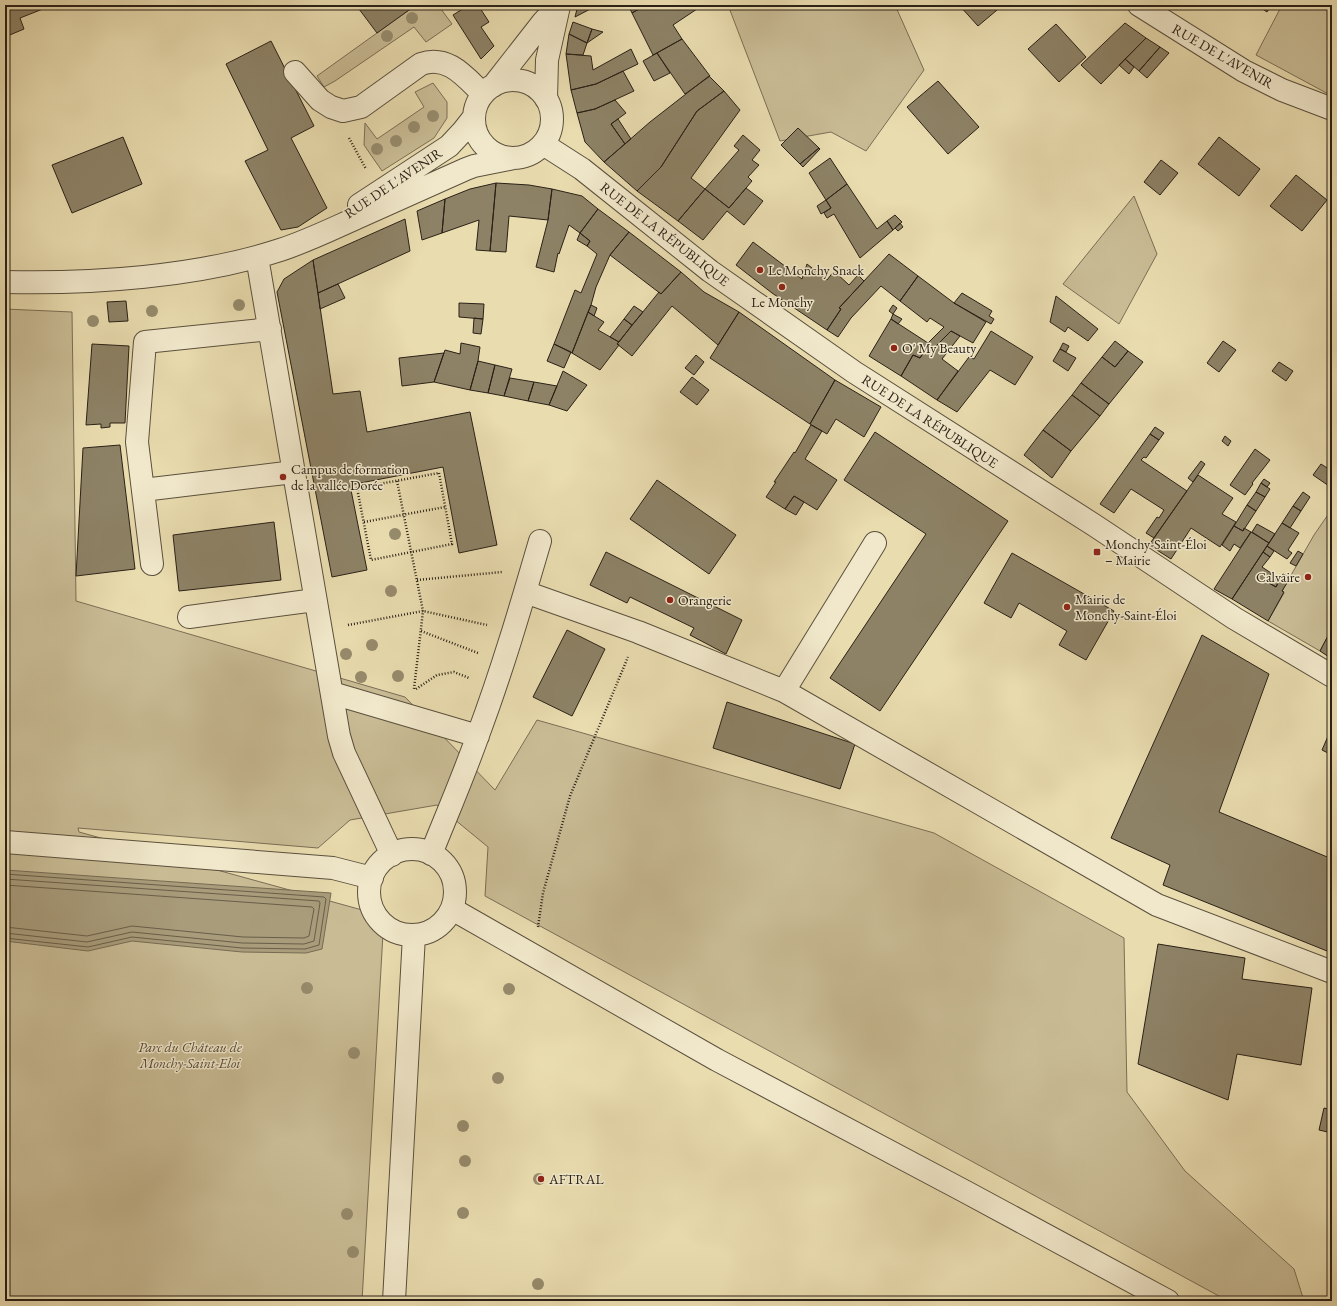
<svg xmlns="http://www.w3.org/2000/svg" width="1337" height="1306" viewBox="0 0 1337 1306" font-family="'EB Garamond',serif">
	<style>
		.green { fill: #c9bc95; stroke: #7a6e56 }
		.water { fill: #a89c7b; stroke: #766b53 }
		.lines { fill: none; stroke-linecap: round; stroke-linejoin: round }
		.shore { stroke: #695e49; stroke-width: 1 }
		.building { fill: #8d8266; stroke: #2a2117 }
		.minor-casing { stroke: #5a503d; stroke-width: 24 }
		.path { stroke: #2a2117; stroke-width: 2.5; stroke-dasharray: 1 2; stroke-linecap: butt }
		.minor { stroke: #f1e8cb; stroke-width: 22 }
		.tree { fill: #968b6c }
		.poi-dot { fill: #8f2418; stroke: #f1e8cb; stroke-width: 1.5 }
		.labels { text-anchor: middle; stroke-width: 3; stroke-linejoin: round; paint-order: stroke }
		.street-label { font-size: 14px; fill: #2a2117; stroke: #f1e8cb }
		.poi-label { font-size: 14px; fill: #2a2117; stroke: #f1e8cb; text-anchor: start }
		.park-label { font-size: 14px; font-style: italic; fill: #524836; stroke: #f1e8cb }
	</style>
	<rect width="100%" height="100%" fill="#e9dcaf"/>
	<filter id="stains"><feTurbulence type="fractalNoise" baseFrequency=".005" numOctaves="4"/><feColorMatrix values="0 0 0 0 .2 0 0 0 0 .09 0 0 0 0 .02 0 0 0 .5 -.17"/></filter>
	<radialGradient id="worn" r=".72"><stop offset=".6" stop-color="#630" stop-opacity="0"/><stop offset="1" stop-color="#630" stop-opacity=".3"/></radialGradient>
	<path class="green" d="M 416,5 L 438,5 L 452,24 L 426,42 L 414,27 L 335,81 L 324,87 L 317,76 Z
		M 728,5 L 895,5 L 924,70 L 866,151 L 831,132 L 780,141 Z
		M 1282,5 L 1332,5 L 1332,96 L 1256,55 Z
		M 433,83 L 447,102 L 447,118 L 434,138 L 382,171 L 364,145 L 365,123 L 377,139 L 424,107 L 415,92 Z
		M 1134,196 L 1157,254 L 1119,324 L 1063,284 Z
		M 5,309 L 72,312 L 76,601 L 405,697 L 495,790 L 537,720 L 934,833 L 1124,938 L 1127,1092 L 1185,1171 L 1294,1269 L 1304,1301 L 1228,1301 L 485,896 L 488,847 L 437,805 L 350,820 L 318,848 L 78,828 L 79,832 L 384,916 L 362,1301 L 5,1301 Z
		M 1332,509 L 1332,628 L 1320,651 L 1268,621 L 1284,593 L 1282,591 L 1314,535 Z"/>
	<path class="water" d="M 5,870 L 331,893 L 322,949 L 306,953 L 242,952 L 132,941 L 88,951 L 5,941 Z"/>
	<g class="lines">
		<path class="shore" d="M 5,874 L 324,897 L 326,899 L 319,945 L 305,949 L 242,948 L 132,937 L 88,947 L 5,938
			M 5,879 L 319,901 L 320,903 L 314,941 L 304,944 L 242,943 L 132,932 L 87,942 L 5,933
			M 5,885 L 312,907 L 314,909 L 309,936 L 304,938 L 243,937 L 132,926 L 87,936 L 5,927"/>
	</g>
	<path class="building" d="M 16,5 L 53,5 L 20,18 L 24,29 L 5,37 L 5,10 Z
		M 356,5 L 416,5 L 377,33 Z
		M 469,5 L 478,5 L 489,22 L 481,27 L 494,46 L 481,59 L 453,15 Z
		M 578,5 L 598,5 L 575,17 Z
		M 600,5 L 609,5 L 609,6 L 602,9 Z
		M 628,5 L 646,5 L 632,13 Z
		M 646,5 L 661,5 L 662,8 L 668,5 L 703,5 L 673,25 L 682,39 L 653,55 L 632,13 Z
		M 959,5 L 1003,5 L 978,26 Z
		M 1257,5 L 1271,5 L 1267,12 Z
		M 573,22 L 592,29 L 587,43 L 569,34 Z
		M 1125,23 L 1146,38 L 1101,84 L 1081,65 Z
		M 1056,24 L 1086,57 L 1059,82 L 1028,49 Z
		M 592,29 L 603,32 L 587,43 Z
		M 569,34 L 587,43 L 583,55 L 566,54 Z
		M 1146,38 L 1160,47 L 1139,71 L 1125,59 Z
		M 682,39 L 710,76 L 685,94 L 657,53 Z
		M 271,41 L 314,126 L 291,138 L 327,208 L 298,227 L 281,230 L 245,161 L 268,150 L 226,64 Z
		M 1160,47 L 1169,53 L 1147,78 L 1139,71 Z
		M 631,49 L 638,64 L 596,84 L 571,90 L 566,54 L 591,56 L 593,70 Z
		M 657,53 L 670,73 L 654,81 L 643,61 Z
		M 1125,59 L 1134,67 L 1129,74 L 1119,65 Z
		M 623,71 L 634,91 L 595,109 L 577,113 L 571,90 L 596,84 Z
		M 709,76 L 724,91 L 697,111 L 661,167 L 637,191 L 604,162 L 650,122 Z
		M 938,81 L 979,127 L 948,154 L 907,107 Z
		M 724,91 L 740,110 L 691,178 L 705,189 L 678,221 L 637,191 L 661,167 L 697,111 Z
		M 615,100 L 626,113 L 611,124 L 625,144 L 604,162 L 585,142 L 577,113 L 595,109 Z
		M 618,119 L 631,139 L 625,144 L 611,124 Z
		M 798,128 L 819,148 L 800,164 L 781,145 Z
		M 743,135 L 760,150 L 752,160 L 759,165 L 748,177 L 752,181 L 729,208 L 705,189 L 739,150 L 734,146 Z
		M 123,137 L 142,184 L 72,213 L 52,165 Z
		M 1219,137 L 1260,169 L 1239,196 L 1198,164 Z
		M 819,148 L 820,149 L 803,167 L 800,164 Z
		M 830,158 L 847,184 L 826,200 L 809,173 Z
		M 1161,160 L 1178,173 L 1160,195 L 1144,182 Z
		M 1296,175 L 1327,200 L 1302,231 L 1270,206 Z
		M 496,183 L 490,251 L 476,250 L 479,220 L 442,233 L 445,199 L 470,189 Z
		M 496,183 L 529,185 L 552,189 L 548,220 L 509,216 L 506,252 L 490,251 Z
		M 847,184 L 877,229 L 887,221 L 893,230 L 860,258 L 834,214 L 827,218 L 824,213 L 831,208 L 826,200 Z
		M 746,188 L 763,201 L 744,225 L 727,211 L 703,240 L 678,221 L 705,189 L 729,208 Z
		M 552,189 L 582,196 L 598,209 L 580,233 L 569,225 L 559,254 L 558,253 L 554,272 L 536,267 L 548,220 Z
		M 445,199 L 442,233 L 422,240 L 417,211 Z
		M 826,200 L 831,208 L 821,214 L 817,206 Z
		M 598,209 L 629,232 L 610,255 L 596,287 L 591,305 L 572,353 L 554,344 L 575,290 L 581,293 L 597,254 L 587,246 L 590,241 L 580,233 Z
		M 895,215 L 902,222 L 893,230 L 887,221 Z
		M 405,219 L 410,251 L 318,293 L 313,260 Z
		M 900,223 L 903,227 L 898,231 L 895,228 Z
		M 629,232 L 681,272 L 661,294 L 610,255 Z
		M 580,233 L 590,241 L 587,246 L 577,240 Z
		M 753,242 L 802,279 L 807,264 L 827,280 L 834,271 L 849,285 L 858,275 L 864,281 L 839,308 L 841,309 L 827,330 L 772,293 L 736,265 Z
		M 889,254 L 918,276 L 900,301 L 881,286 L 851,318 L 838,337 L 827,330 L 841,309 L 839,308 Z
		M 313,260 L 333,394 L 360,391 L 367,432 L 470,412 L 497,545 L 459,553 L 443,467 L 350,485 L 367,570 L 332,577 L 277,292 L 284,279 Z
		M 681,272 L 704,292 L 739,312 L 718,345 L 672,306 L 632,356 L 617,344 L 659,292 L 661,294 Z
		M 918,276 L 954,303 L 986,322 L 973,343 L 951,331 L 935,347 L 929,344 L 920,358 L 913,355 L 901,376 L 869,356 L 891,319 L 928,343 L 944,327 L 930,318 L 927,322 L 900,301 Z
		M 338,284 L 345,298 L 320,309 L 318,293 Z
		M 962,293 L 992,311 L 989,316 L 994,319 L 991,324 L 954,303 Z
		M 1056,296 L 1098,329 L 1088,341 L 1068,327 L 1065,332 L 1050,322 Z
		M 126,301 L 128,321 L 109,322 L 107,302 Z
		M 459,303 L 484,304 L 483,319 L 459,317 Z
		M 591,305 L 597,308 L 594,316 L 588,312 Z
		M 893,305 L 897,308 L 893,314 L 889,311 Z
		M 634,306 L 643,312 L 632,325 L 624,319 Z
		M 588,312 L 604,322 L 598,330 L 619,342 L 617,344 L 619,345 L 600,370 L 572,353 Z
		M 739,312 L 835,380 L 810,424 L 710,358 Z
		M 893,314 L 902,319 L 898,324 L 891,319 Z
		M 474,318 L 483,319 L 481,334 L 473,333 Z
		M 624,319 L 632,325 L 619,342 L 610,337 Z
		M 951,331 L 960,336 L 942,359 L 958,371 L 937,400 L 901,376 L 913,355 L 920,358 L 929,344 L 935,347 Z
		M 991,331 L 1033,357 L 1015,385 L 990,370 L 957,412 L 937,400 L 969,357 L 974,359 Z
		M 1115,341 L 1128,351 L 1115,367 L 1102,357 Z
		M 1223,341 L 1236,350 L 1219,372 L 1207,363 Z
		M 461,343 L 480,347 L 478,361 L 470,390 L 434,382 L 445,350 L 460,354 Z
		M 1063,343 L 1069,346 L 1066,352 L 1060,349 Z
		M 92,344 L 129,346 L 125,423 L 110,423 L 110,427 L 101,428 L 101,424 L 86,425 Z
		M 554,344 L 571,352 L 564,368 L 547,361 Z
		M 1060,349 L 1076,358 L 1068,371 L 1053,361 Z
		M 1128,351 L 1143,362 L 1109,404 L 1081,383 L 1102,357 L 1115,367 Z
		M 444,353 L 434,382 L 402,386 L 399,358 Z
		M 696,355 L 704,362 L 694,375 L 685,368 Z
		M 478,361 L 495,365 L 488,393 L 470,390 Z
		M 1279,362 L 1293,371 L 1286,381 L 1272,371 Z
		M 495,365 L 512,369 L 504,396 L 488,393 Z
		M 563,371 L 587,385 L 567,411 L 549,405 Z
		M 692,377 L 709,390 L 697,405 L 680,392 Z
		M 510,378 L 534,382 L 528,401 L 504,396 Z
		M 835,380 L 881,407 L 864,437 L 836,419 L 827,434 L 810,424 Z
		M 534,382 L 557,386 L 549,405 L 528,401 Z
		M 1081,383 L 1109,404 L 1100,416 L 1072,395 Z
		M 1072,395 L 1100,416 L 1071,451 L 1043,430 Z
		M 811,425 L 822,431 L 805,459 L 837,480 L 817,510 L 794,496 L 785,509 L 766,497 L 776,482 L 774,482 L 794,452 L 795,453 Z
		M 1155,427 L 1164,433 L 1159,440 L 1150,434 Z
		M 1043,430 L 1071,451 L 1052,478 L 1024,455 Z
		M 875,432 L 1008,521 L 880,711 L 830,678 L 926,534 L 844,480 Z
		M 1150,434 L 1159,440 L 1146,458 L 1144,457 L 1141,460 L 1187,491 L 1154,538 L 1146,533 L 1157,517 L 1159,518 L 1164,510 L 1131,489 L 1114,513 L 1100,504 Z
		M 1225,436 L 1231,441 L 1228,446 L 1222,441 Z
		M 120,445 L 135,569 L 76,576 L 83,448 Z
		M 1255,449 L 1270,460 L 1252,483 L 1253,484 L 1245,495 L 1230,485 Z
		M 1201,461 L 1205,464 L 1193,482 L 1188,478 Z
		M 1321,464 L 1332,471 L 1332,488 L 1313,475 Z
		M 1198,475 L 1233,498 L 1222,514 L 1236,522 L 1220,547 L 1191,528 L 1171,559 L 1149,545 Z
		M 1264,479 L 1270,483 L 1267,487 L 1261,483 Z
		M 657,480 L 736,535 L 709,574 L 630,519 Z
		M 1261,483 L 1270,489 L 1265,497 L 1256,492 Z
		M 1256,492 L 1265,497 L 1256,511 L 1247,505 Z
		M 1303,492 L 1310,497 L 1301,511 L 1293,506 Z
		M 794,496 L 804,502 L 796,515 L 785,509 Z
		M 1247,505 L 1256,511 L 1243,531 L 1234,526 Z
		M 1293,506 L 1301,511 L 1290,528 L 1282,523 Z
		M 274,522 L 281,580 L 179,591 L 173,535 Z
		M 1282,523 L 1299,533 L 1288,550 L 1292,553 L 1287,559 L 1267,546 Z
		M 1257,524 L 1275,534 L 1269,543 L 1252,532 Z
		M 1234,526 L 1243,531 L 1244,528 L 1251,532 L 1240,548 L 1234,544 L 1230,551 L 1222,545 Z
		M 1251,532 L 1269,543 L 1232,599 L 1214,589 Z
		M 1267,546 L 1274,551 L 1270,557 L 1263,552 Z
		M 1298,551 L 1303,554 L 1296,566 L 1290,563 Z
		M 606,552 L 742,620 L 726,654 L 690,635 L 694,628 L 630,597 L 627,603 L 590,585 Z
		M 1263,552 L 1270,557 L 1262,567 L 1271,573 L 1269,576 L 1272,578 L 1269,583 L 1276,587 L 1283,574 L 1290,578 L 1282,591 L 1284,592 L 1268,621 L 1232,599 Z
		M 1012,553 L 1114,611 L 1086,660 L 1059,645 L 1067,631 L 1019,603 L 1011,618 L 984,603 Z
		M 1271,573 L 1280,578 L 1276,587 L 1269,583 L 1272,578 L 1269,576 Z
		M 1332,628 L 1332,659 L 1320,651 Z
		M 567,630 L 605,649 L 572,716 L 533,697 Z
		M 1202,635 L 1269,674 L 1219,812 L 1332,859 L 1332,953 L 1163,885 L 1170,865 L 1111,838 Z
		M 727,702 L 855,744 L 840,789 L 713,748 Z
		M 1332,727 L 1332,755 L 1322,750 Z
		M 1158,944 L 1245,958 L 1242,979 L 1312,988 L 1301,1065 L 1237,1054 L 1228,1100 L 1138,1064 Z
		M 1332,1040 L 1332,1058 L 1330,1057 Z
		M 1324,1108 L 1332,1110 L 1332,1133 L 1319,1130 Z"/>
	<g class="lines">
		<g class="minor-casing">
			<path id="minor" d="M 1139,5 L 1244,71 L 1282,90 L 1332,109
				M 295,72 L 320,100 L 331,107 L 343,111 L 361,107 L 421,64 C 448,54 466,78 483,94
				M474 119a39 39 0 1 1 78 0a39 39 0 1 1-78 0Z
				M 493,86 L 543,22 L 559,5
				M 546,99 L 547,60 L 559,6
				M 543,144 L 582,169 L 710,271 L 854,372 L 1094,525 L 1234,618 L 1332,676
				M 359,205 L 449,146 L 463,131 L 474,117
				M 257,257 L 339,736 L 344,753 L 392,855
				M 5,282 C 92,284 197,277 280,250 C 308,241 334,228 361,216 C 396,200 431,185 466,169 L 474,166 L 514,158
				M 143,490 L 294,472
				M 152,564 L 137,442 L 145,342 L 270,329
				M 525,592 L 638,632 L 784,691 L 875,543
				M 189,617 L 315,600
				M 784,691 L 1157,905 L 1332,972
				M 332,693 L 478,736
				M 5,842 L 333,868 L 372,878
				M369 892a43 43 0 1 1 86 0a43 43 0 1 1-86 0Z
				M 431,854 C 447,814 464,775 478,735 C 502,671 521,606 540,541
				M 452,909 L 717,1060 L 966,1192 L 1168,1301
				M 394,1301 L 414,935"/>
		</g>
		<path class="path" d="M 349,138 L 366,169
			M 439,473 L 452,544 L 371,560 L 357,488 Z
			M 397,481 L 423,611 L 414,689
			M 364,522 L 445,507
			M 417,580 L 502,572
			M 348,625 L 423,611 L 487,625
			M 421,631 L 478,653
			M 416,689 L 437,675 L 454,672 L 469,678
			M 538,927 L 543,893 L 570,796 L 628,657"/>
		<use href="#minor" class="minor"/>
	</g>
	<g class="tree">
		<circle cx="412" cy="18" r="6"/>
		<circle cx="387" cy="36" r="6"/>
		<circle cx="433" cy="116" r="6"/>
		<circle cx="414" cy="127" r="6"/>
		<circle cx="396" cy="141" r="6"/>
		<circle cx="377" cy="149" r="6"/>
		<circle cx="239" cy="305" r="6"/>
		<circle cx="152" cy="311" r="6"/>
		<circle cx="93" cy="321" r="6"/>
		<circle cx="395" cy="534" r="6"/>
		<circle cx="391" cy="591" r="6"/>
		<circle cx="372" cy="645" r="6"/>
		<circle cx="346" cy="654" r="6"/>
		<circle cx="398" cy="676" r="6"/>
		<circle cx="361" cy="677" r="6"/>
		<circle cx="307" cy="988" r="6"/>
		<circle cx="509" cy="989" r="6"/>
		<circle cx="354" cy="1053" r="6"/>
		<circle cx="498" cy="1078" r="6"/>
		<circle cx="463" cy="1126" r="6"/>
		<circle cx="465" cy="1161" r="6"/>
		<circle cx="539" cy="1179" r="6"/>
		<circle cx="463" cy="1213" r="6"/>
		<circle cx="347" cy="1214" r="6"/>
		<circle cx="353" cy="1252" r="6"/>
		<circle cx="538" cy="1284" r="6"/>
	</g>
	<g class="poi-dot">
		<circle cx="760" cy="270" r="4"/>
		<circle cx="782" cy="287" r="4"/>
		<circle cx="894" cy="348" r="4"/>
		<circle cx="283" cy="477" r="4"/>
		<rect x="1093" y="548" width="8" height="8" rx="2"/>
		<circle cx="1308" cy="577" r="4"/>
		<circle cx="670" cy="600" r="4"/>
		<circle cx="1067" cy="607" r="4"/>
		<circle cx="541" cy="1179" r="4"/>
	</g>
	<g class="labels">
		<g class="street-label">
			<text transform="translate(1223 56) rotate(30)" y="5">RUE DE L'AVENIR</text>
			<text transform="translate(393 183) rotate(-34)" y="5">RUE DE L'AVENIR</text>
			<text transform="translate(665 234) rotate(38)" y="5">RUE DE LA RÉPUBLIQUE</text>
			<text transform="translate(930 421) rotate(33)" y="5">RUE DE LA RÉPUBLIQUE</text>
		</g>
		<g class="poi-label">
			<text x="768" y="275">Le Monchy Snack</text>
			<text x="782" y="307" text-anchor="middle">Le Monchy</text>
			<text x="902" y="353">O' My Beauty</text>
			<text x="291" y="474">Campus de formation<tspan x="291" dy="16">de la vallée Dorée</tspan></text>
			<text x="1105" y="549">Monchy-Saint-Éloi<tspan x="1105" dy="16">– Mairie</tspan></text>
			<text x="1300" y="582" text-anchor="end">Calvaire</text>
			<text x="1075" y="604">Mairie de<tspan x="1075" dy="16">Monchy-Saint-Éloi</tspan></text>
			<text x="678" y="605">Orangerie</text>
			<text x="549" y="1184">AFTRAL</text>
		</g>
		<g class="park-label">
			<text x="190" y="1052">Parc du Château de<tspan x="190" dy="16">Monchy-Saint-Eloi</tspan></text>
		</g>
	</g>
	<rect width="1337" height="1306" fill="none" stroke="#e9dcaf" stroke-width="20"/>
	<rect x="6" y="6" width="1325" height="1294" fill="none" stroke="#2a2117" stroke-width="2"/>
	<rect x="10" y="10" width="1317" height="1286" fill="none" stroke="#2a2117"/>
	<rect width="100%" height="100%" filter="url(#stains)"/>
	<rect width="100%" height="100%" fill="url(#worn)"/>
</svg>
